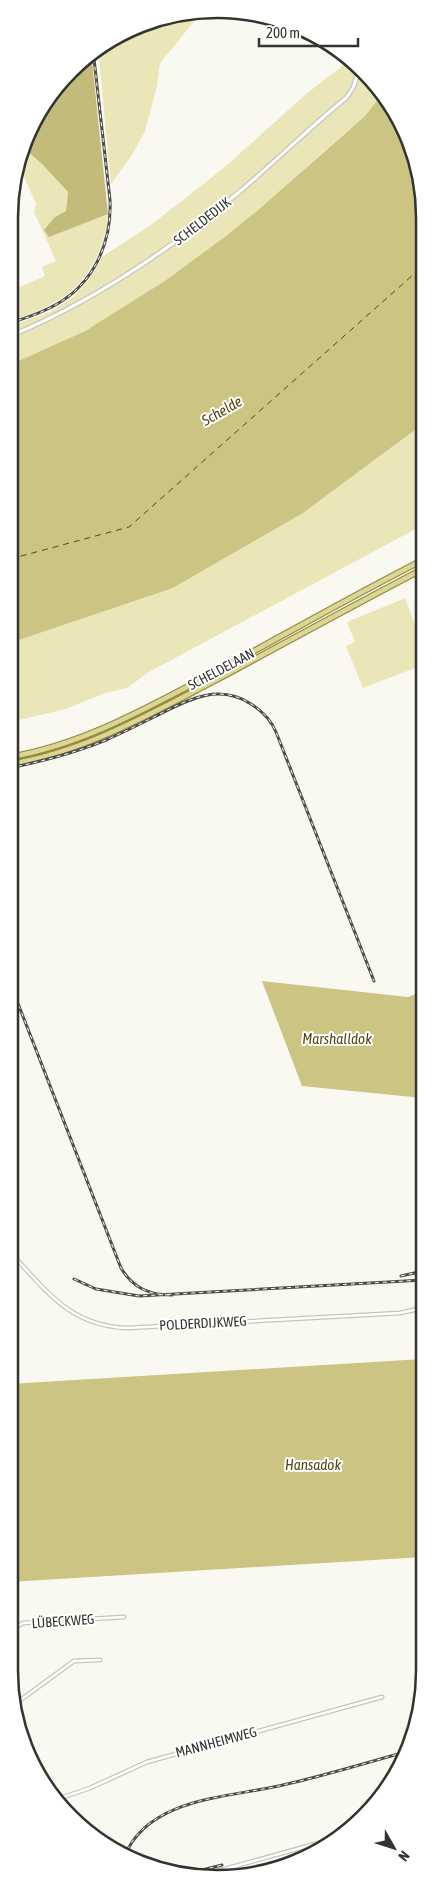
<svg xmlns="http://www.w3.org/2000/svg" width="434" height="1888" viewBox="0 0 434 1888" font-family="'Asap Condensed',sans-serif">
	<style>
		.green { fill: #ebe6b7 }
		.forest { fill: #c2bb79 }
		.water { fill: #cbc482 }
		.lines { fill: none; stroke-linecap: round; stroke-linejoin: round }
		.ferry { stroke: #4f4916; stroke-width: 1; stroke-dasharray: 6 5; stroke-linecap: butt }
		.minor-casing { stroke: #c5c5bd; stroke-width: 5 }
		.tertiary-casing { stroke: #c5c5bd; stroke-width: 5.5 }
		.primary-casing { stroke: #938b42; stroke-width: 7 }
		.minor { stroke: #fff; stroke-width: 2.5 }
		.tertiary { stroke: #fff; stroke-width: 3 }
		.primary { stroke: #ddd693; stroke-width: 4.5 }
		.rail-casing { stroke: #4d4d49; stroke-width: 3 }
		.rail { stroke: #fff; stroke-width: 1; stroke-dasharray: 4; stroke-linecap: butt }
		.labels { text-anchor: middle; stroke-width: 4; stroke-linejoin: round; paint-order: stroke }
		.street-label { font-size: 14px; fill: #333330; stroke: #fff }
		.water-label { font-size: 15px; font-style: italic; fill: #4f4916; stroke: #fff }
		.rim { fill: none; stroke: #333330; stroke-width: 2.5 }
	</style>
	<rect width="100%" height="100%" fill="#faf9f1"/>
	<path class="green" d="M 201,13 L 160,63 L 157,86 L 145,131 L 132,155 L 111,184 L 98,48 L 163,16 Z
		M 350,60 L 364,70 L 383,96 L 376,102 L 365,116 C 328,147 293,180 257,211 C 184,275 100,329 10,365 L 10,326 L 50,312 L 72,298 L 89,280 L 103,256 L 148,227 L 183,200 L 226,166 L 306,94 Z
		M 24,151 L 26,151 L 43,165 L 68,192 L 66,212 L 55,217 L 49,236 L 108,214 C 105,252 85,288 50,305 C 38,312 24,316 10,321 L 10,291 L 45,276 L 42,267 L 56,261 L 34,212 L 36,204 L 21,170 L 17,170 Z
		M 423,424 L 423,525 L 149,672 L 127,688 L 105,693 L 66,709 L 10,722 L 10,643 L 173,588 L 303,513 Z
		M 405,598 L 420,637 L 423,638 L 423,665 L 363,688 L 346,646 L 355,642 L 347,622 Z"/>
	<path class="forest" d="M 91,51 L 108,214 L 49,237 L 44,230 L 55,217 L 66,211 L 68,192 L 43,165 L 27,151 L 24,151 L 37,113 Z"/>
	<path class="water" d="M 383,96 L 404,125 L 424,190 L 423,424 L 303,513 L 173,588 L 10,643 L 10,365 L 85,331 L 165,281 L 226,236 L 257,211 L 365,116 L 376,102 Z
		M 262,981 L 408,997 L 423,991 L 423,1098 L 302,1086 Z
		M 423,1359 L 423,1557 L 9,1582 L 9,1384 Z"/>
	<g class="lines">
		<path class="ferry" d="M 10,559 L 129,527 L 423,266"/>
		<g class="minor-casing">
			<path id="minor" d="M 9,1251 C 46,1290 69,1326 127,1328 L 400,1313 L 423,1308
				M 9,1637 L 18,1626 L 23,1623 L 124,1617
				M 15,1704 L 74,1661 L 100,1660
				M 55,1800 L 90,1788 L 147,1762 L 382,1697
				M 196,1877 L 344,1836"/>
		</g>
		<g class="tertiary-casing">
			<path id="tertiary" d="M 10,336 C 93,302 169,250 238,193 C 275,162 309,128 346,98 L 353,88 L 360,67"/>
		</g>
		<g class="primary-casing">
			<path id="primary" d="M 10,757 C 81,745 143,710 206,677 C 279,638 350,597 423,560
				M 10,764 C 84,752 150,714 216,680 C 285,643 354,605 423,569"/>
		</g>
		<use href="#minor" class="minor"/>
		<use href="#tertiary" class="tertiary"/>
		<use href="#primary" class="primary"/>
		<g class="rail-casing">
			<path id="rail" d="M 10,323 C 26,318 42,313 57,304 C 94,283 112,242 110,200 L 93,50
				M 10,768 C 43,761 75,753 106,740 C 122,733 138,725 154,717 C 186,701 217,682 251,704 C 262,711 271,720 276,732 L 374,981
				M 10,983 L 121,1268 C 133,1288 149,1295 172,1295
				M 401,1276 L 423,1271
				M 74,1279 L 96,1289 L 139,1296 L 423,1280
				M 124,1857 C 149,1795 233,1798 287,1784 C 327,1775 366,1763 405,1752
				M 186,1874 L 222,1865"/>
		</g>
		<use href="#rail" class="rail"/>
	</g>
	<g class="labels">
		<g class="street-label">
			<text transform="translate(202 221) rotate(-38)" y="5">SCHELDEDIJK</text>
			<text transform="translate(221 669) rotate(-28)" y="5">SCHELDELAAN</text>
			<text transform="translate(203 1323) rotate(-3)" y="5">POLDERDIJKWEG</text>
			<text transform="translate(63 1621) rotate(-4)" y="5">LÜBECKWEG</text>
			<text transform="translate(216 1742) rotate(-15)" y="5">MANNHEIMWEG</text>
		</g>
		<g class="water-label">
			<text transform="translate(222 411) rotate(-30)" y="5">Schelde</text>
			<text x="337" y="1044">Marshalldok</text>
			<text x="313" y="1470">Hansadok</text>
		</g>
	</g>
	<path d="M0 0H434V1888H0ZM217 18H217A199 199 0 0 1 416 217V1671A199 199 0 0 1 217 1870H217A199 199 0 0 1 18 1671V217A199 199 0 0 1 217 18Z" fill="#fff" fill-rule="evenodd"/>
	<path class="rim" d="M217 18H217A199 199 0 0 1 416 217V1671A199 199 0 0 1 217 1870H217A199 199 0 0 1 18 1671V217A199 199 0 0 1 217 18Z"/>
	<g transform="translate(394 1848) rotate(129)" stroke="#ffffff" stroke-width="4" paint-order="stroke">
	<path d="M0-4L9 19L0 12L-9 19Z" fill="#333330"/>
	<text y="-8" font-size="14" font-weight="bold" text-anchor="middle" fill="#333330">N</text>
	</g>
	<path d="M259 38v8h99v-8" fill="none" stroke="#333330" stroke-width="2.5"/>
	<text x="266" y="38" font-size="15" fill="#333330" stroke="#ffffff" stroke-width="4" paint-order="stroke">200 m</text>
</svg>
